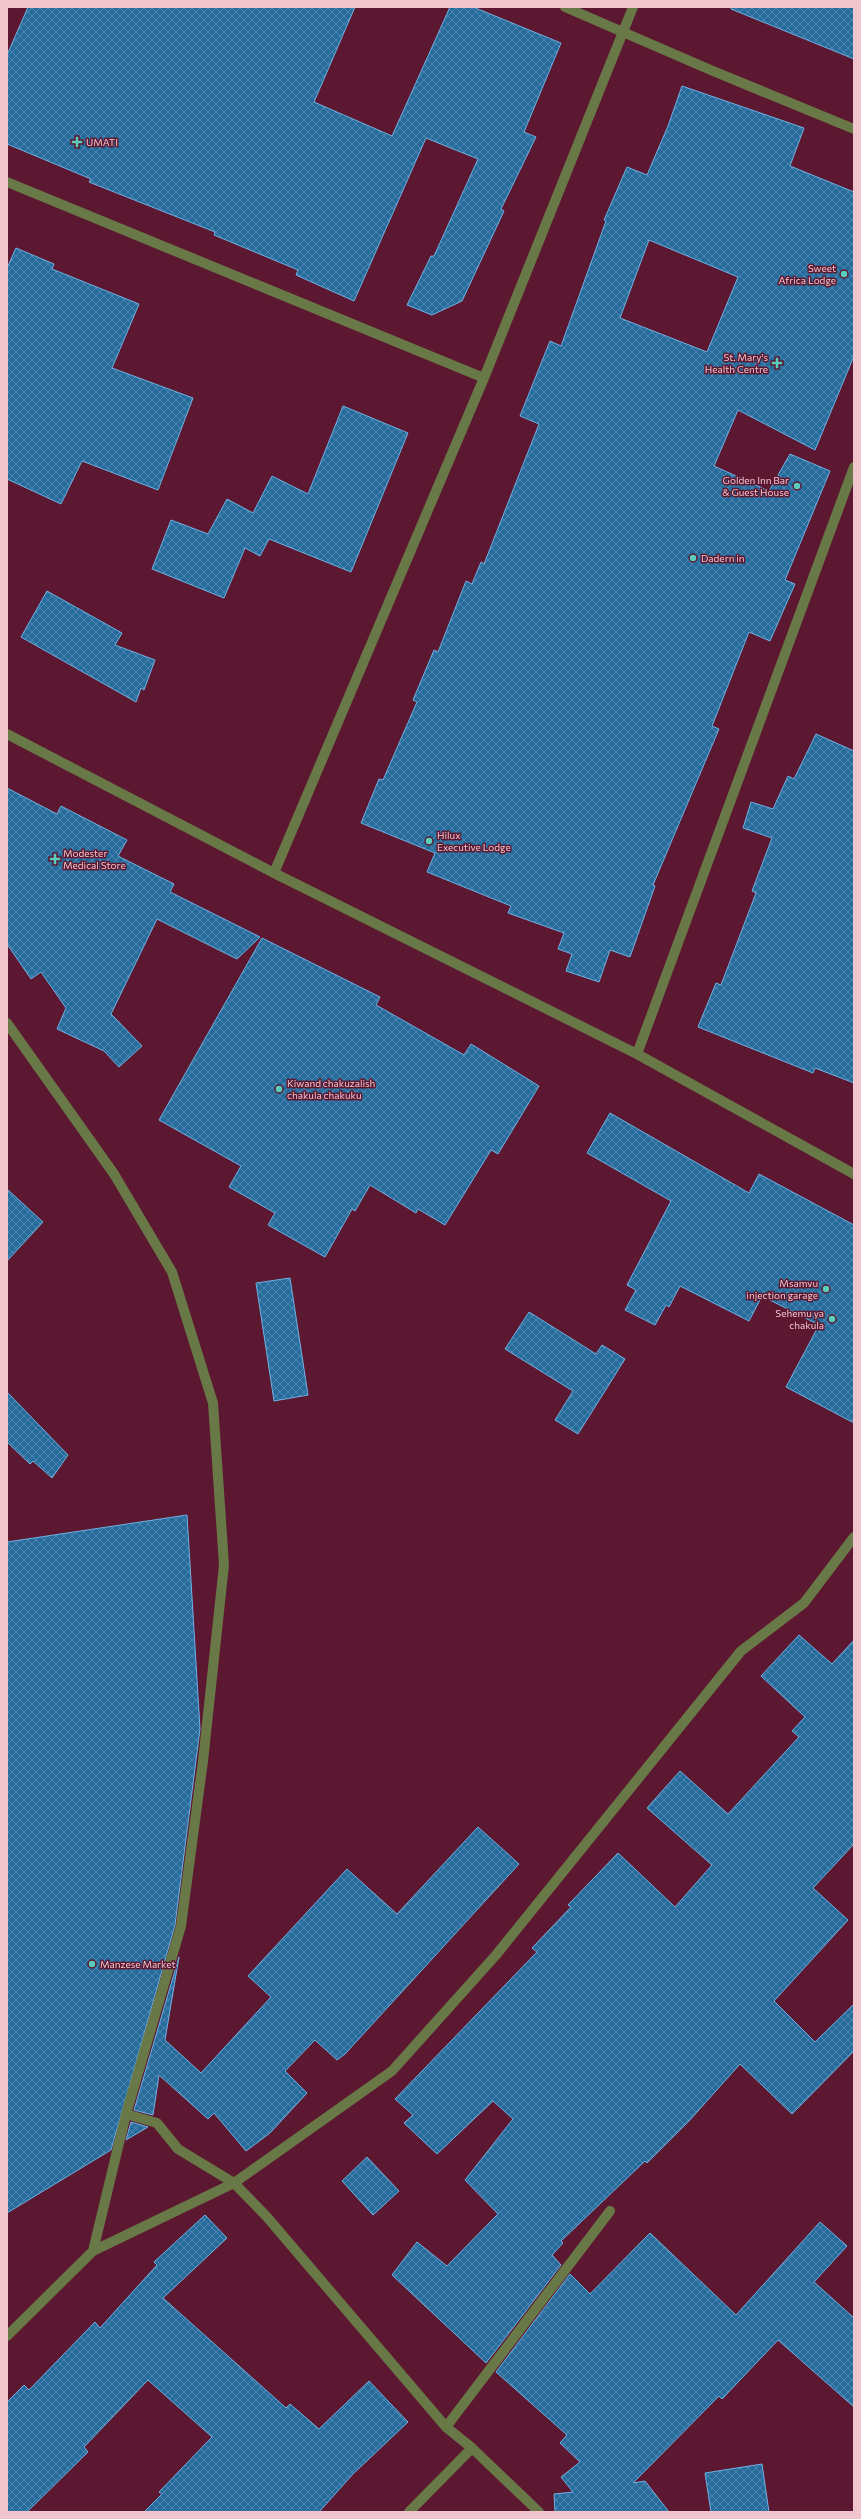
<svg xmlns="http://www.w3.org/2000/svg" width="861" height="2519" viewBox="0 0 861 2519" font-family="Commissioner,sans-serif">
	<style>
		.building { fill: url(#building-cross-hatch); stroke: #6fb2e5; fill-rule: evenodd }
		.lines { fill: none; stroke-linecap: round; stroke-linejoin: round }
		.minor { stroke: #697847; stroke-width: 10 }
		.poi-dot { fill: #59cebe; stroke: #5c1830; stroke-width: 1.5 }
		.labels { text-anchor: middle; stroke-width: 3; stroke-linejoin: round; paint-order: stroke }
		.poi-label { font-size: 10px; fill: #f0c5ce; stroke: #5c1830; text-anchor: start }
	</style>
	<defs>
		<pattern id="building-cross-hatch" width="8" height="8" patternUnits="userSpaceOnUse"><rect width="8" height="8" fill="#256c9d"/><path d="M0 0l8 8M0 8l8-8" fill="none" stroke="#5086ae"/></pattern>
	</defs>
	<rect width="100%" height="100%" fill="#5c1830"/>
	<path class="building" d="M 28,7 L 355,7 L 314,102 L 392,136 L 450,7 L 473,7 L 561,43 L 524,132 L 536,137 L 501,209 L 504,211 L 462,301 L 432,315 L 407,305 L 431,256 L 434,256 L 478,159 L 426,138 L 354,301 L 296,275 L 298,270 L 214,235 L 215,232 L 89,182 L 91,179 L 7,144 L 7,55 Z
		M 731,7 L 854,7 L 854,59 L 731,9 Z
		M 682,86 L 804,128 L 790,166 L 854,192 L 854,356 L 815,450 L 738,410 L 714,466 L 769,491 L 790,454 L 830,471 L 785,580 L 795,584 L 770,641 L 749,632 L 712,726 L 719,729 L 653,885 L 655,886 L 630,957 L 610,950 L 599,982 L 566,971 L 572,954 L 558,949 L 564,933 L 508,913 L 511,906 L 427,872 L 435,853 L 361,823 L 379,779 L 383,780 L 417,702 L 413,700 L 434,650 L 438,652 L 466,581 L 472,584 L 481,562 L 484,564 L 539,424 L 520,416 L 550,341 L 561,346 L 606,221 L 604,220 L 627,167 L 647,175 L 668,126 ZM 649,240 L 738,277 L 707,352 L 620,318 Z
		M 16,248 L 54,264 L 52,269 L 139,304 L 112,368 L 193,398 L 158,490 L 82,461 L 61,504 L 7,479 L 7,268 Z
		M 343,406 L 408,433 L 351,572 L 269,539 L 260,556 L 245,548 L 224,598 L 152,569 L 171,520 L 208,534 L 227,499 L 253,513 L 272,476 L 308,494 Z
		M 47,591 L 122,633 L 115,645 L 155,660 L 144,690 L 141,688 L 136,702 L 21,637 Z
		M 816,734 L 854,751 L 854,1083 L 815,1068 L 813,1073 L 698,1027 L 716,983 L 721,985 L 756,893 L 752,891 L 772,838 L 743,828 L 751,802 L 773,809 L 788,776 L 794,779 Z
		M 7,788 L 57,814 L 61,806 L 127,840 L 118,856 L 174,884 L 170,892 L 260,937 L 237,959 L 157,919 L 111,1014 L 142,1046 L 119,1067 L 104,1051 L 57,1029 L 66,1008 L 41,972 L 31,979 L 7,944 Z
		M 262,938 L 380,997 L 376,1005 L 464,1055 L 471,1044 L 539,1086 L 498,1154 L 491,1150 L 445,1225 L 418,1209 L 416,1213 L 370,1185 L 355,1211 L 352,1209 L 325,1257 L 268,1225 L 275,1213 L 229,1187 L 241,1166 L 159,1120 Z
		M 610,1113 L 749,1193 L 759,1174 L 854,1225 L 854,1423 L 786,1387 L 819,1325 L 762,1296 L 749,1321 L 680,1286 L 669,1307 L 666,1305 L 655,1325 L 625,1310 L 636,1290 L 627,1285 L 671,1201 L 587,1153 Z
		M 7,1189 L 43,1222 L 7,1261 Z
		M 290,1278 L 308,1395 L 274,1401 L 256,1283 Z
		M 529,1312 L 596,1354 L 602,1345 L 625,1359 L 578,1434 L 555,1420 L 573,1391 L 505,1349 Z
		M 7,1392 L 68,1455 L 52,1478 L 33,1461 L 30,1464 L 7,1442 Z
		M 187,1515 L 200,1729 L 175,1925 L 111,2150 L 7,2213 L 7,1542 Z
		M 799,1635 L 832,1664 L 854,1640 L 854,1844 L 813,1888 L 848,1920 L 774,2001 L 815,2042 L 854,2004 L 854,2051 L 792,2114 L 740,2064 L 689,2121 L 647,2163 L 645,2161 L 561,2241 L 563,2243 L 552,2255 L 561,2265 L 486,2363 L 392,2275 L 417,2242 L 447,2266 L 498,2214 L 465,2180 L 513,2119 L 493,2101 L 437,2154 L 404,2123 L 413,2115 L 395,2099 L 537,1952 L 532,1948 L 571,1907 L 568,1905 L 618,1853 L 675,1907 L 712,1865 L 647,1808 L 680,1771 L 728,1814 L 799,1737 L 792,1731 L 805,1717 L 761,1676 Z
		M 478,1827 L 519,1864 L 345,2054 L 337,2060 L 315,2040 L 285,2071 L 307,2093 L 270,2133 L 246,2151 L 214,2113 L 208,2119 L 159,2075 L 153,2115 L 134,2110 L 179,1957 L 165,2040 L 201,2073 L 271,1997 L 248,1976 L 347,1869 L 397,1914 Z
		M 131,2122 L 148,2127 L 126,2140 Z
		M 367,2157 L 399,2191 L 373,2215 L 342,2181 Z
		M 205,2215 L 227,2238 L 163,2298 L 286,2408 L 290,2404 L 319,2429 L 369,2381 L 408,2422 L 353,2474 L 319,2512 L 144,2512 L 162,2494 L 159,2492 L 212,2437 L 148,2380 L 84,2447 L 88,2452 L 27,2512 L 7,2512 L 7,2402 L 24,2385 L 29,2390 L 95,2322 L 100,2328 L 157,2265 L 154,2262 Z
		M 820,2222 L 847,2246 L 814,2282 L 854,2318 L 854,2407 L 778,2340 L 722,2399 L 719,2396 L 633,2483 L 645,2481 L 669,2512 L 555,2512 L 554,2494 L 573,2492 L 561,2477 L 580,2462 L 560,2443 L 567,2435 L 496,2372 L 570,2274 L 590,2294 L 650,2233 L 736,2315 Z
		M 762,2464 L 769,2512 L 711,2512 L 705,2473 Z"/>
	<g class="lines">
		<path class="minor" d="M 565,7 L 713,71 L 854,129
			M 7,182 L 484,378
			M 7,734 L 274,873 L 637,1054 L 854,1174
			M 274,873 L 484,378 L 633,7
			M 7,1023 L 114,1174 L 172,1272 L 213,1403 L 224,1565 L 203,1761 L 181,1926 L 126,2114 L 93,2251
			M 637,1054 L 854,467
			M 126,2114 L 157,2123 L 178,2149 L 234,2183 L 267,2217 L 446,2427
			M 7,2336 L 93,2251 L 234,2183 L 392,2071 L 496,1955 L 741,1651 L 804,1603 L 854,1537
			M 472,2448 L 539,2512
			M 409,2512 L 472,2448 L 446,2427 L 610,2211"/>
	</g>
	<g class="poi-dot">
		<path d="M75 136h4v4h4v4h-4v4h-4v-4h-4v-4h4z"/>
		<circle cx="844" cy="274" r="4"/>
		<path d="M775 357h4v4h4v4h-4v4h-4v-4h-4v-4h4z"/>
		<circle cx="797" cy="486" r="4"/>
		<circle cx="693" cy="558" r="4"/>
		<circle cx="429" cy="841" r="4"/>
		<path d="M53 853h4v4h4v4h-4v4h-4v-4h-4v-4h4z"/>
		<circle cx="279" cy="1089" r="4"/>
		<circle cx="826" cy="1289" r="4"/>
		<circle cx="832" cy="1319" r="4"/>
		<circle cx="92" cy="1964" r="4"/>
	</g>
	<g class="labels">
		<g class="poi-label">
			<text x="86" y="146">UMATI</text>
			<text x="836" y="272" text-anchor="end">Sweet<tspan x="836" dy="12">Africa Lodge</tspan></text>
			<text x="768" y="361" text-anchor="end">St. Mary's<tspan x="768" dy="12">Health Centre</tspan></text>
			<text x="789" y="484" text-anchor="end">Golden Inn Bar<tspan x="789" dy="12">&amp; Guest House</tspan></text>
			<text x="701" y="562">Dadern in</text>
			<text x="437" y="839">Hilux<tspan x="437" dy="12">Executive Lodge</tspan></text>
			<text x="63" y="857">Modester<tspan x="63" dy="12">Medical Store</tspan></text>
			<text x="287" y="1087">Kiwand chakuzalish<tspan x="287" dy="12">chakula chakuku</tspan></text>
			<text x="818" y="1287" text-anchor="end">Msamvu<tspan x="818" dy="12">injection garage</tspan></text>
			<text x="824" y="1317" text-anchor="end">Sehemu ya<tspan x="824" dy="12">chakula</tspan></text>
			<text x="100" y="1968">Manzese Market</text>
		</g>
	</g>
	<rect width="861" height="2519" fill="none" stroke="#f0c5ce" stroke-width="16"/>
</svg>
